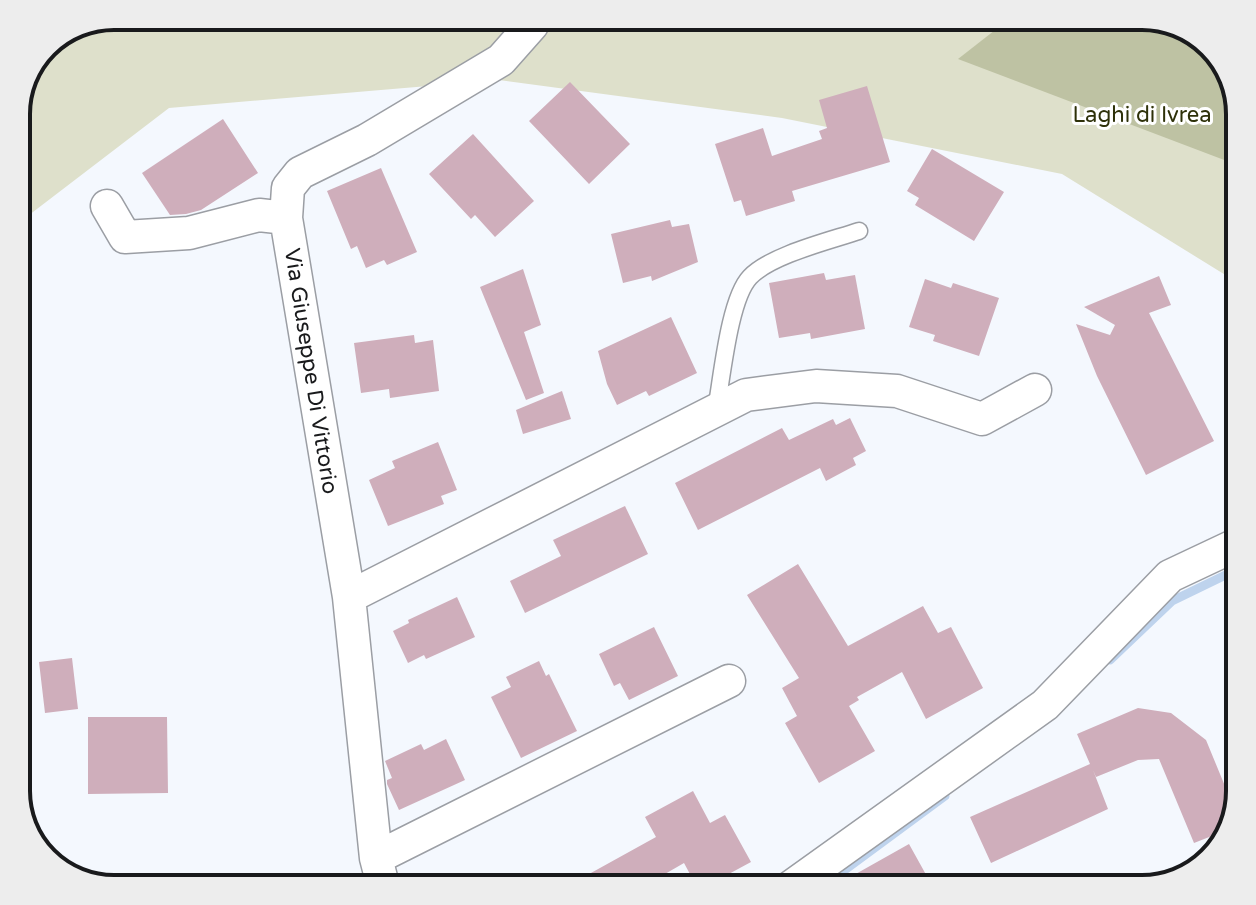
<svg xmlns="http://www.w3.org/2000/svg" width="1256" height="905" viewBox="0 0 1256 905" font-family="'Varela Round',sans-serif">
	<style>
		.green { fill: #dee0cb }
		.forest { fill: #bec2a3 }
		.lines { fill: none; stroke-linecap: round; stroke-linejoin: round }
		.stream { stroke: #bed3ed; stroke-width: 9 }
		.building { fill: #cfaebb }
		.lane-casing { stroke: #9b9ea4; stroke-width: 19 }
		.street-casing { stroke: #9b9ea4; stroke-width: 35 }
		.lane { stroke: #fff; stroke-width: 16 }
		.street { stroke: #fff; stroke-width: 32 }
		.labels { text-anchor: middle; stroke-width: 6; stroke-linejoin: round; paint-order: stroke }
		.park-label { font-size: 22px; fill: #2e3109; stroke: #fff }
		.street-label { font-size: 22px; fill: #191a1c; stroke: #fff }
		.rim { fill: none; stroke: #191a1c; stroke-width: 4 }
	</style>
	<rect width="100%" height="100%" fill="#f4f8fe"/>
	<path class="green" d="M 115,16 L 1142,16 L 1201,36 L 1230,71 L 1240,114 L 1240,284 L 1062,174 L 782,118 L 499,80 L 169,108 L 16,225 L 16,108 L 49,41 Z"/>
	<path class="forest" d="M 1013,16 L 1142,16 L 1201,36 L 1230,71 L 1240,114 L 1240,166 L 958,59 Z"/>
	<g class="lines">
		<path class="stream" d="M 1110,660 L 1172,601 L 1240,568
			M 819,889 L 945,796"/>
	</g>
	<path class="building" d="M 570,82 L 630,144 L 589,184 L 529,121 Z
		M 867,86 L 890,162 L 792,191 L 795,201 L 746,216 L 741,200 L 734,202 L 715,144 L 763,128 L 772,156 L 822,139 L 819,131 L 827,128 L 819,100 Z
		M 223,119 L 258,173 L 201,210 L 186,214 L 170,215 L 142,173 Z
		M 473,134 L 534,201 L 495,237 L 475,215 L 471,219 L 429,174 Z
		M 932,149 L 1004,192 L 974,241 L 915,205 L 919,198 L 907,191 Z
		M 381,168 L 417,252 L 387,265 L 384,260 L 366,268 L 357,246 L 351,249 L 327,191 Z
		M 670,220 L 672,227 L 689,224 L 698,262 L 652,281 L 651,276 L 623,283 L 611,234 Z
		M 523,269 L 541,325 L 524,332 L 544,393 L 526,400 L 480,287 Z
		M 824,273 L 826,280 L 855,275 L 865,329 L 811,339 L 810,333 L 779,338 L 769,283 Z
		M 1159,276 L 1171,305 L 1149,313 L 1214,441 L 1146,475 L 1097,376 L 1076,324 L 1110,335 L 1115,325 L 1084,307 Z
		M 925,279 L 951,288 L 953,283 L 999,298 L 979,356 L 933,341 L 935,335 L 909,327 Z
		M 671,317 L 697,373 L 649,396 L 646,391 L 617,405 L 607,384 L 598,351 Z
		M 414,335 L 415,343 L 433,340 L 439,391 L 390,398 L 389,389 L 361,393 L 354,343 Z
		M 562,391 L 571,419 L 523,434 L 516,410 Z
		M 850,418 L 866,451 L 853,458 L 856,465 L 826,481 L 820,468 L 698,530 L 675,483 L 782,428 L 789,440 L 833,419 L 836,425 Z
		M 438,442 L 457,490 L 441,496 L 444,504 L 388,526 L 369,480 L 395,468 L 392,461 Z
		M 625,506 L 648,554 L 525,613 L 510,581 L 561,556 L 553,540 Z
		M 798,564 L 848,646 L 923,606 L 938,633 L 951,627 L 983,688 L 926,719 L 902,672 L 857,697 L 859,700 L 849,706 L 875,751 L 819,783 L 785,723 L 797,716 L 782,688 L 799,678 L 747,595 Z
		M 457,597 L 475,637 L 426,659 L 424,655 L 408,663 L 393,631 L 409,623 L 408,620 Z
		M 654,627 L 678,676 L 629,700 L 620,683 L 614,686 L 599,654 Z
		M 72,658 L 78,709 L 45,713 L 39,662 Z
		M 539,661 L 546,676 L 549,674 L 577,731 L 521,758 L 491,697 L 511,687 L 506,677 Z
		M 1138,708 L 1171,713 L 1206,740 L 1234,808 L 1227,830 L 1194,843 L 1159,759 L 1138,760 L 1096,777 L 1093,770 L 1108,809 L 991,863 L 970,817 L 1090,764 L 1077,734 Z
		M 88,717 L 167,717 L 168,793 L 88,794 Z
		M 446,739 L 465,780 L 399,810 L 387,784 L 387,780 L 392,778 L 385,761 L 421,744 L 424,750 Z
		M 693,791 L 710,823 L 725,815 L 751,862 L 701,889 L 698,889 L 684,863 L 639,889 L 562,889 L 656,837 L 645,817 Z
		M 909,844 L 934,889 L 829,889 Z"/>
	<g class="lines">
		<g class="lane-casing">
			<path id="lane" d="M 716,410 C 722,378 729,299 750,277 C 771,255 829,241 859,231"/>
		</g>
		<g class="street-casing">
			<path id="street" d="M 107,206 L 125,237 L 189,233 L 259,215 L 286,218
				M 349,597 L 746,395 L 816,386 L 897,391 L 982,419 L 1035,390
				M 376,858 L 729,681
				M 384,889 L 376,858 L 349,597 L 286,218 L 288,188 L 300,173 L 367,140 L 501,60 L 532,25 L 536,16
				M 788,889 L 1045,705 L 1170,576 L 1240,543"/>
		</g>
		<use href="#lane" class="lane"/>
		<use href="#street" class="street"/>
	</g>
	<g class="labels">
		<g class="park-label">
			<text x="1142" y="122">Laghi di Ivrea</text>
		</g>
		<g class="street-label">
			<text transform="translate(312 371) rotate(81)" y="8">Via Giuseppe Di Vittorio</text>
		</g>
	</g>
	<path d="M0 0H1256V905H0ZM114 30H1142A84 84 0 0 1 1226 114V791A84 84 0 0 1 1142 875H114A84 84 0 0 1 30 791V114A84 84 0 0 1 114 30Z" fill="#ededed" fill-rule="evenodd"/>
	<path class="rim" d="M114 30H1142A84 84 0 0 1 1226 114V791A84 84 0 0 1 1142 875H114A84 84 0 0 1 30 791V114A84 84 0 0 1 114 30Z"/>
</svg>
